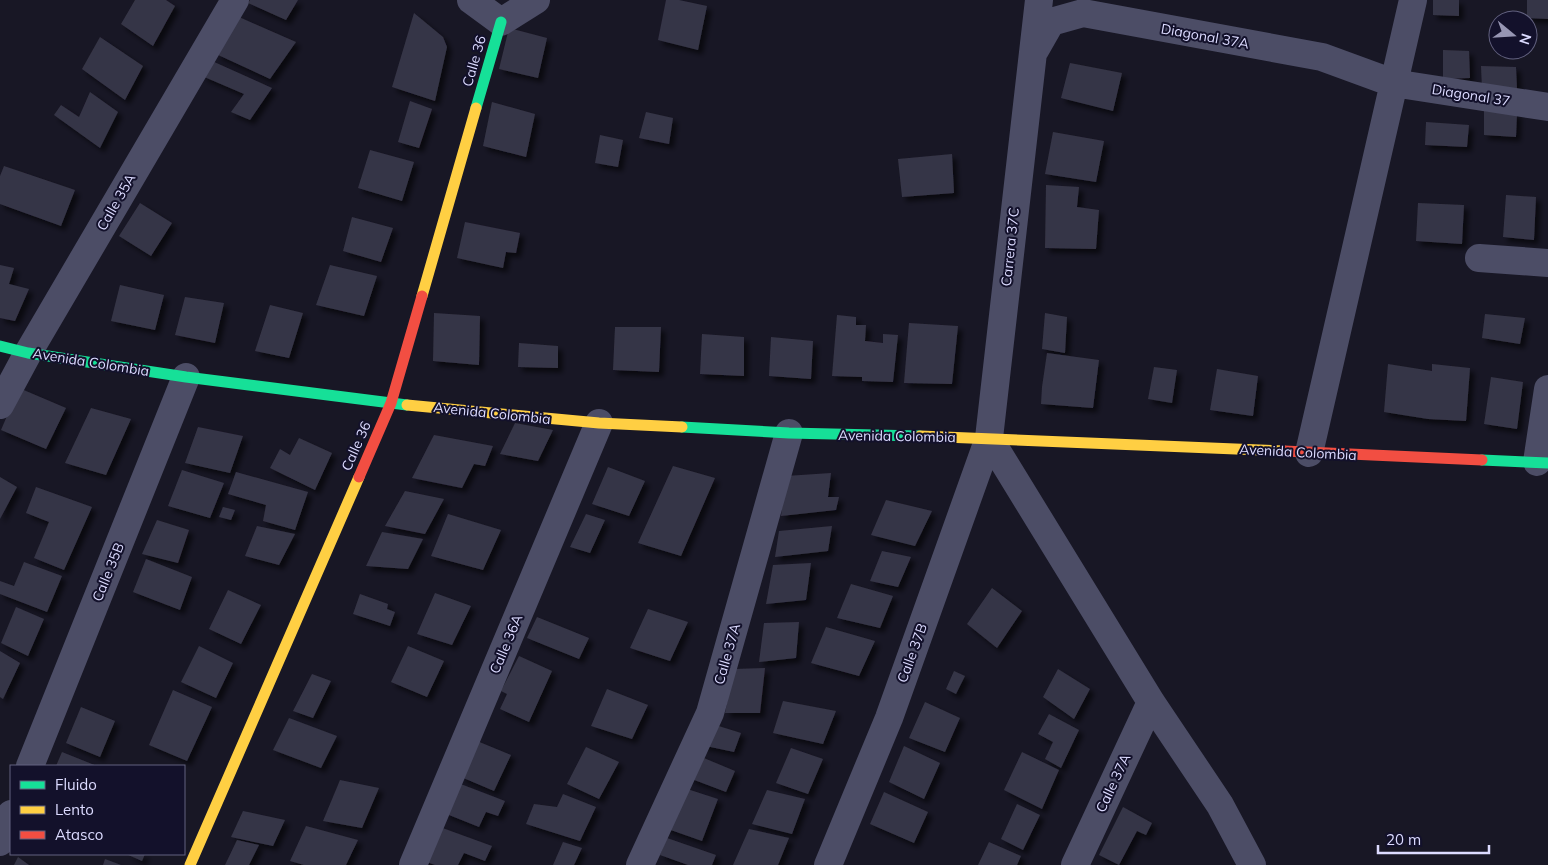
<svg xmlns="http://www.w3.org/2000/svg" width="1548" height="865" viewBox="0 0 1548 865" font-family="Mulish,sans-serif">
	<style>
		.building { fill: #363546; filter: url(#shadow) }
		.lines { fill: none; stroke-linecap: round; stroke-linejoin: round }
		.street { stroke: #4c4d66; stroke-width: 28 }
		.fast { stroke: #16e098; stroke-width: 11 }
		.slow { stroke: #ffcf43; stroke-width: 11 }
		.jam { stroke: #f24e42; stroke-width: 11 }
		.labels { text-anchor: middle; stroke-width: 4; stroke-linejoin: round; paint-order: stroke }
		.street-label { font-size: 14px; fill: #dcdbff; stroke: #13112b }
	</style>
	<defs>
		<filter id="shadow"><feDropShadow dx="4.5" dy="4.5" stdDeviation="2.5" flood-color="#0009"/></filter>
	</defs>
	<rect width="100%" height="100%" fill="#181725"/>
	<path class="building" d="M 135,0 L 166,0 L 175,6 L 153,46 L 121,24 Z
		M 250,0 L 298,0 L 286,20 L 248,3 Z
		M 666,0 L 679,0 L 707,6 L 698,50 L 658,40 Z
		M 1433,0 L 1459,0 L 1459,16 L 1433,15 Z
		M 1527,0 L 1548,0 L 1548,19 L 1527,18 Z
		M 414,13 L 443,37 L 447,47 L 435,101 L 392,87 Z
		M 239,17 L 296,42 L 270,79 L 216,54 Z
		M 509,28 L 547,38 L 538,78 L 499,69 Z
		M 100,37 L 143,66 L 125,100 L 82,69 Z
		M 1443,50 L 1469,51 L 1470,78 L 1443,79 Z
		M 212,61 L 272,88 L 250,120 L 231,112 L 244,94 L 202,76 Z
		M 1070,63 L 1122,73 L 1113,111 L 1061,98 Z
		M 1481,66 L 1516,67 L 1517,89 L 1482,89 Z
		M 90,92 L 118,112 L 100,148 L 54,115 L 61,105 L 79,117 Z
		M 410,101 L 432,109 L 419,148 L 398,142 Z
		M 492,102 L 535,114 L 526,157 L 483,146 Z
		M 1484,111 L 1517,113 L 1516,137 L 1484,135 Z
		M 646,112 L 673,118 L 669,144 L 639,138 Z
		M 1426,122 L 1469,125 L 1467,147 L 1425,145 Z
		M 1053,132 L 1104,141 L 1096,182 L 1045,174 Z
		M 600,135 L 623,140 L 618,167 L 595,163 Z
		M 370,150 L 414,162 L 402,201 L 358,188 Z
		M 952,154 L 954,193 L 902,197 L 898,159 Z
		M 4,166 L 75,190 L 61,226 L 0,204 L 0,176 Z
		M 1046,185 L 1079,187 L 1077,207 L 1099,210 L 1096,249 L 1045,248 Z
		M 1506,195 L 1536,197 L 1534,240 L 1503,237 Z
		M 140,203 L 172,223 L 151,256 L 119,236 Z
		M 1418,203 L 1464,205 L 1462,244 L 1416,241 Z
		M 352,217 L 393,228 L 381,262 L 343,251 Z
		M 465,222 L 520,233 L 516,253 L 506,252 L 503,268 L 457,258 Z
		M 0,265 L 14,268 L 9,284 L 29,289 L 15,321 L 0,318 Z
		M 330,265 L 377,276 L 364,316 L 316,305 Z
		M 120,285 L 164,295 L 155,330 L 111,321 Z
		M 185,297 L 224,303 L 215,343 L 175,335 Z
		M 270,305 L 303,313 L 289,358 L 255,351 Z
		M 434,313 L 480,316 L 479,365 L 433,361 Z
		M 1045,313 L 1067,317 L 1065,353 L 1042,349 Z
		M 1485,314 L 1525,318 L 1520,344 L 1482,338 Z
		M 837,315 L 856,317 L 856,325 L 866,325 L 865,341 L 883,343 L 883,334 L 898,335 L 893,382 L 862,381 L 862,377 L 832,376 Z
		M 909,323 L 958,326 L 952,384 L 904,383 Z
		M 615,327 L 661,327 L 659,372 L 613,370 Z
		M 702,334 L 744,337 L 744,376 L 700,374 Z
		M 771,337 L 813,341 L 811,379 L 769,376 Z
		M 519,343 L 558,346 L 558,368 L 518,367 Z
		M 1047,353 L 1099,360 L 1093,408 L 1041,404 L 1042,387 Z
		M 1388,364 L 1432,371 L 1432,364 L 1470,368 L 1466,421 L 1428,419 L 1384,412 Z
		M 1154,367 L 1177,370 L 1172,403 L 1148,399 Z
		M 1217,369 L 1258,376 L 1253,416 L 1210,410 Z
		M 1491,377 L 1523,382 L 1517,429 L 1484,424 Z
		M 19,388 L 66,408 L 46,449 L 1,430 Z
		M 91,408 L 131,419 L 106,475 L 65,463 Z
		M 515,423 L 553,430 L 538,461 L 500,454 Z
		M 198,427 L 243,436 L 230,473 L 185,463 Z
		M 434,435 L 493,446 L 485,466 L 474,464 L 462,488 L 412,478 Z
		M 299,438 L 332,453 L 315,490 L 270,468 L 280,449 L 290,455 Z
		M 673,466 L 715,478 L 681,556 L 638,543 Z
		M 608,467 L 645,481 L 629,516 L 592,504 Z
		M 182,470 L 224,483 L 210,518 L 168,506 Z
		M 236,472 L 308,492 L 295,530 L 263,521 L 266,505 L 228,494 Z
		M 831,473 L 828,497 L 839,497 L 836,510 L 781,516 L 786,476 Z
		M 0,477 L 17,487 L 0,519 Z
		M 36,487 L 92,507 L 64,570 L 34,558 L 49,522 L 26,513 Z
		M 405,491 L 444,499 L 425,534 L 385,526 Z
		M 886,500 L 932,511 L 915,546 L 871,535 Z
		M 223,507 L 235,510 L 231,520 L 219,517 Z
		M 448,514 L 501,530 L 483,570 L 431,556 Z
		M 586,514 L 605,520 L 590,553 L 570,547 Z
		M 157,520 L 189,530 L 178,563 L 142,554 Z
		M 257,526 L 295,534 L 279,565 L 245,556 Z
		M 832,526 L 828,551 L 775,557 L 779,531 Z
		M 382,532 L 423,539 L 408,569 L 366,566 Z
		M 882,551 L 911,557 L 898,587 L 870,581 Z
		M 146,559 L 192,577 L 180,610 L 133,592 Z
		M 24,562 L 62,576 L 47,612 L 0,594 L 0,581 L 14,586 Z
		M 811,563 L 806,600 L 766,604 L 773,565 Z
		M 851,584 L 893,596 L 880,628 L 837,618 Z
		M 992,588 L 1022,611 L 997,648 L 967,624 Z
		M 228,590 L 261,605 L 241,644 L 209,629 Z
		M 435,593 L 471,606 L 452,645 L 417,634 Z
		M 360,594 L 388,604 L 387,609 L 395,612 L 390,626 L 353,614 Z
		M 16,607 L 44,619 L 28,656 L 1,643 Z
		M 648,609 L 688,622 L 670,661 L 630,648 Z
		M 537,617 L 589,638 L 579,659 L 527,638 Z
		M 799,622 L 796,658 L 759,662 L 764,623 Z
		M 826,627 L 875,641 L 859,676 L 811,663 Z
		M 199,646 L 233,663 L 216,698 L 181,682 Z
		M 408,646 L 444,661 L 427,697 L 391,682 Z
		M 0,651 L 20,663 L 3,699 L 0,697 Z
		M 519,656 L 552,671 L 529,722 L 500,709 L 507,694 L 501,691 Z
		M 765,668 L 760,713 L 725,713 L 734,669 Z
		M 1058,669 L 1090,689 L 1074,719 L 1043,697 Z
		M 954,671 L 965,676 L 956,694 L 946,689 Z
		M 312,674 L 331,681 L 313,718 L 293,711 Z
		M 607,689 L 648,705 L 632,739 L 591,726 Z
		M 173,690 L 212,707 L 187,761 L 149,745 Z
		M 783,701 L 836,711 L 823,744 L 773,733 Z
		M 925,702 L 960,718 L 945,752 L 909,738 Z
		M 81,707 L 115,721 L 100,757 L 66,743 Z
		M 1049,714 L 1079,730 L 1061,768 L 1045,759 L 1053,742 L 1038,734 Z
		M 289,718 L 337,736 L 321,768 L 273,750 Z
		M 709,723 L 741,733 L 734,752 L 701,745 Z
		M 477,741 L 511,755 L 494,791 L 461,777 Z
		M 904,746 L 940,763 L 924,799 L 889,782 Z
		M 586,747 L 619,762 L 599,799 L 567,784 Z
		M 791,748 L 823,759 L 808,794 L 776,783 Z
		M 62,752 L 97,766 L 56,766 Z
		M 1022,752 L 1059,770 L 1042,809 L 1004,790 Z
		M 699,756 L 735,771 L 726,792 L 689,778 Z
		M 340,780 L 379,788 L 362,828 L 323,821 Z
		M 458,783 L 505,801 L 498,816 L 486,812 L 479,827 L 444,813 Z
		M 681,787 L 718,799 L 702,841 L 665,828 Z
		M 767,790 L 805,799 L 792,834 L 752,824 Z
		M 884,792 L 928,812 L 914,843 L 870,824 Z
		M 563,794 L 596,807 L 580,841 L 526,824 L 534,804 L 557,807 Z
		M 1017,804 L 1040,815 L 1023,850 L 1001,839 Z
		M 1123,807 L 1152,823 L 1146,835 L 1137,831 L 1119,865 L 1099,855 Z
		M 243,811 L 285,820 L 273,846 L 231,837 Z
		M 306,826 L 358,840 L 346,865 L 304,865 L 290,861 Z
		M 437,826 L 492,846 L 485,861 L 464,853 L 458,865 L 435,865 L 421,860 Z
		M 749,829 L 789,838 L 778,865 L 733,865 Z
		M 667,838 L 716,855 L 712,865 L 688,865 L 660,855 Z
		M 237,840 L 259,845 L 249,865 L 225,865 Z
		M 563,842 L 582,848 L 574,865 L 553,865 Z
		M 989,842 L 1021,856 L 1017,865 L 978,865 Z
		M 126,854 L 145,854 L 142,861 Z
		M 18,857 L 29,865 L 14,865 Z
		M 105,859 L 121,865 L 103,865 Z"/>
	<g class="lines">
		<path class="street" d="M 471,0 L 501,22 L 536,0
			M 1035,50 L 1051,22 L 1083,13 L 1322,57 L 1393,83 L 1548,107
			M 1479,258 L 1548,263
			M 0,405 L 28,353 L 235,0
			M 989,438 L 1151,702 L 1220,805 L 1252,865
			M 1309,453 L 1413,0
			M 1537,462 L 1548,389
			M 30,766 L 186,377
			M 0,842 L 11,814
			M 413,865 L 599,423
			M 640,865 L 710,713 L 789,433
			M 828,865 L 889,718 L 989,438 L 1039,0
			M 1075,865 L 1151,702"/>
		<path class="fast" d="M 476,108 L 501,22
			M 0,346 L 28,353 L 186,377 L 407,405
			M 682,427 L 789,433 L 920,436
			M 1482,460 L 1548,463"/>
		<path class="slow" d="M 422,296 L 476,108
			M 407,405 L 599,423 L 682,427
			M 920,436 L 1284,451
			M 190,865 L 359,477"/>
		<path class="jam" d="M 1284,451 L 1482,460
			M 359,477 L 391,403 L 422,296"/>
	</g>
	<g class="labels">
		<g class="street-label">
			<text transform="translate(1205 36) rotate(10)" y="5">Diagonal 37A</text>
			<text transform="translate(474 61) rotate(-74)" y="5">Calle 36</text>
			<text transform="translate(1471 95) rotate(9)" y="5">Diagonal 37</text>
			<text transform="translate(116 202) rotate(-60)" y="5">Calle 35A</text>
			<text transform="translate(1010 247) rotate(-84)" y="5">Carrera 37C</text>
			<text transform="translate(91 362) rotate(9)" y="5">Avenida Colombia</text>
			<text transform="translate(492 413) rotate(6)" y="5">Avenida Colombia</text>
			<text transform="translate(897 436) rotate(1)" y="5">Avenida Colombia</text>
			<text transform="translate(356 446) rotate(-66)" y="5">Calle 36</text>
			<text transform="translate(1298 452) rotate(3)" y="5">Avenida Colombia</text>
			<text transform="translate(108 572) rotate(-68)" y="5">Calle 35B</text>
			<text transform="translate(506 644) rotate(-67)" y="5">Calle 36A</text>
			<text transform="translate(912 653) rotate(-70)" y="5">Calle 37B</text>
			<text transform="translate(727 654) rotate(-74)" y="5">Calle 37A</text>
			<text transform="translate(1113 783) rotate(-65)" y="5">Calle 37A</text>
		</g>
	</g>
	<rect x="10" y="765" width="175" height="90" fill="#13112b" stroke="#636280"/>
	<rect x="20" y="781" width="25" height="8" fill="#16e098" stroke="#636280"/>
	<text x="55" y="790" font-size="15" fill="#dcdbff">Fluido</text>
	<rect x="20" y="806" width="25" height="8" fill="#ffcf43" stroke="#636280"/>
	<text x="55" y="815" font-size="15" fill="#dcdbff">Lento</text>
	<rect x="20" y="831" width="25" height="8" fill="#f24e42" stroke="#636280"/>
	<text x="55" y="840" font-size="15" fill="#dcdbff">Atasco</text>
	<g transform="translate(1513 35) rotate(108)"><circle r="24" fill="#13112b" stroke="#636280"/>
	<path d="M0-4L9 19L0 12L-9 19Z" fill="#9796b3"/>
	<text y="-8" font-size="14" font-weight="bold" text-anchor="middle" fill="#dcdbff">N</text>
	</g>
	<path d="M1378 845v8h111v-8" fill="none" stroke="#dcdbff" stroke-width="2.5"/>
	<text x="1386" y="845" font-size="15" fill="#dcdbff" stroke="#13112b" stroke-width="4" paint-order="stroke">20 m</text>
</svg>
